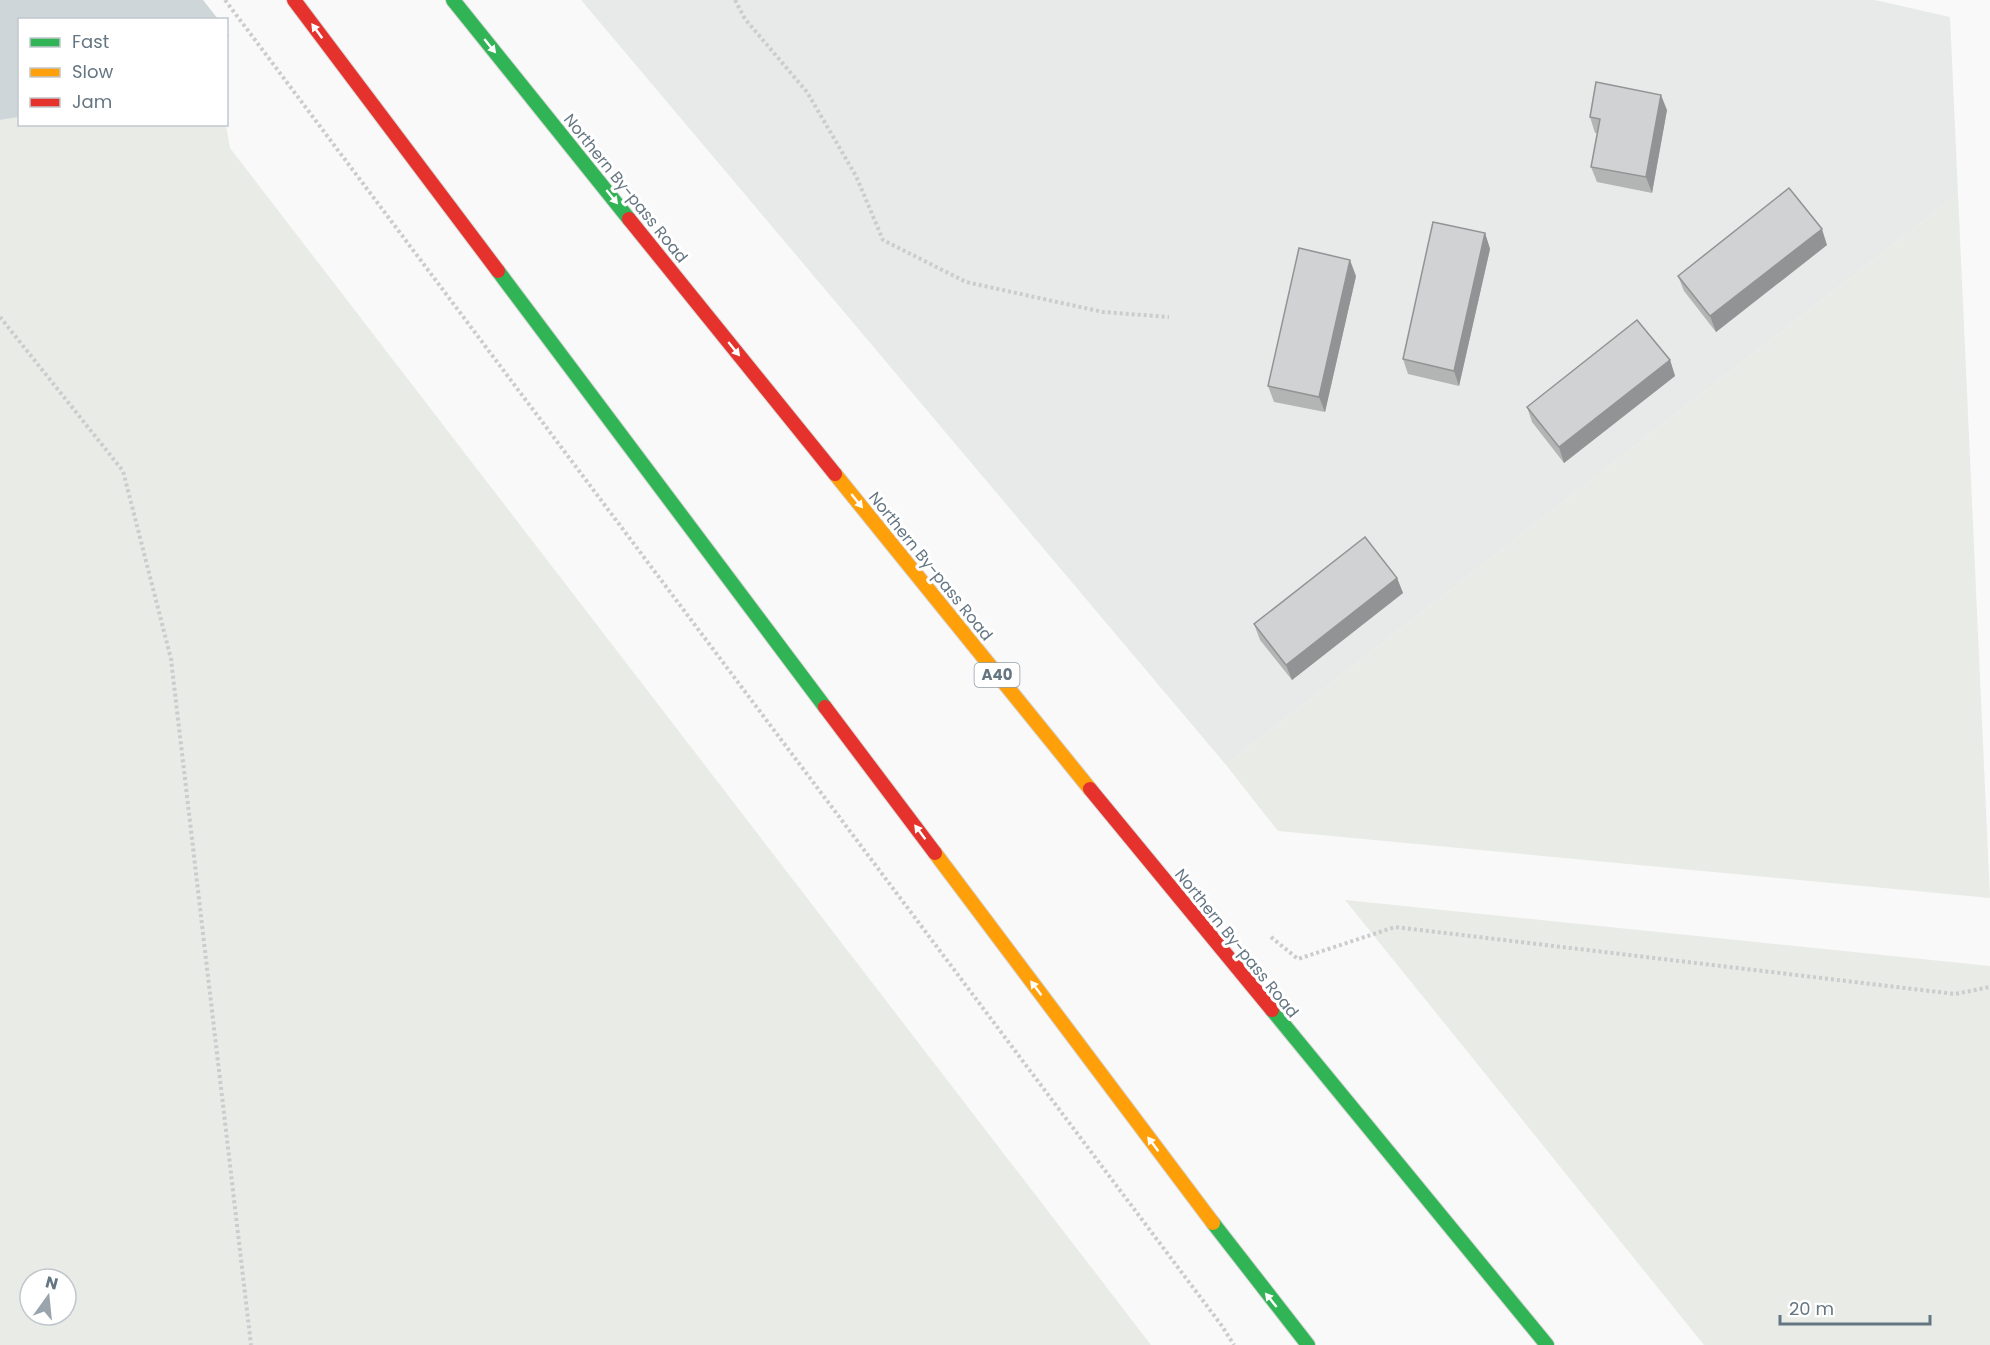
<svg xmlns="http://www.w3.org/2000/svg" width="1990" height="1345" viewBox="0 0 1990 1345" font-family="Poppins,sans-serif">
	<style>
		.built { fill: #e8e9e9 }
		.green { fill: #e8ebe6; fill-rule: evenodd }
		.water { fill: #ced6d9 }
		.pier { fill: #f9f9f9 }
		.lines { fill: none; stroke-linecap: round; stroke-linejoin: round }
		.fast-casing { stroke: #d5d6d6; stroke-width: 16 }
		.slow-casing { stroke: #d5d6d6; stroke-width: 16 }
		.jam-casing { stroke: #d5d6d6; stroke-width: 16 }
		.path { stroke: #cbcccd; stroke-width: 4; stroke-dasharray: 3 3; stroke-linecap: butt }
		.fast { stroke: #30b455; stroke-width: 14 }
		.slow { stroke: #ff9f0a; stroke-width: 14 }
		.jam { stroke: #e5322d; stroke-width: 14 }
		.wall { fill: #b3b5b5 }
		.shaded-wall { fill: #929394 }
		.building { fill: #d0d2d3; stroke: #929394; stroke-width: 1.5 }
		.oneway { fill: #fff }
		.labels { text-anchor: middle; stroke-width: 6; stroke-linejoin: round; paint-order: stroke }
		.shield { fill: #fff; stroke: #939fa8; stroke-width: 1.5 }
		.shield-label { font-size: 15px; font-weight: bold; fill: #657683 }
		.street-label { font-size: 16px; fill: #657683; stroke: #fff }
	</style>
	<rect width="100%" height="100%" fill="#f9f9f9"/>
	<path class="built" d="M 581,0 L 1875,0 L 1950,17 L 1958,194 L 1226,765 Z"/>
	<path class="green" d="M 19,117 L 20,124 L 226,125 L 230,148 L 1151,1345 L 0,1345 L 0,120 ZM 30,1279 L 66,1279 L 66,1315 L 30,1315 Z
		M 1958,194 L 1990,898 L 1278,831 L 1226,765 Z
		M 1345,900 L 1990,966 L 1990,1345 L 1704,1345 Z"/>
	<path class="water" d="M 0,0 L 266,0 L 234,33 L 227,37 L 226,20 L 20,20 L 19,117 L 0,120 Z"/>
	<path class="pier" d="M 203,0 L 269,0 L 231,38 L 227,32 L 226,20 L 218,19 Z"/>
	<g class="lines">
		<g class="fast-casing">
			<path id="fast" d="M 453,0 L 629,219
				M 498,271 L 825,707
				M 1272,1010 L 1547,1345
				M 1213,1223 L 1308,1345"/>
		</g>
		<g class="slow-casing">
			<path id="slow" d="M 835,474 L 1090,789
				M 935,853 L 1213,1223"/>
		</g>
		<g class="jam-casing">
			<path id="jam" d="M 294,0 L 498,271
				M 629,219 L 835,474
				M 825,707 L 935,853
				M 1090,789 L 1272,1010"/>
		</g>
		<path class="path" d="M 225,0 L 1222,1326 L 1234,1345
			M 735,0 L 745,19 L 807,92 L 856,176 L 883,240 L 966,282 L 1103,312 L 1169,317
			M 0,317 L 123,471 L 171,659 L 251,1345
			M 1271,937 L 1298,959 L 1395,927 L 1955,994 L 1990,987"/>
		<use href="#fast" class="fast"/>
		<use href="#slow" class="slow"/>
		<use href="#jam" class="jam"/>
	</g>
	<path class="wall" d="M 1667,110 L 1652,193 L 1597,182 L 1591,167 L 1597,133 L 1595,133 L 1590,117 Z
		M 1485,233 L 1490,249 L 1459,386 L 1408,374 L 1403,359 Z
		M 1827,245 L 1716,332 L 1684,291 L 1678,276 Z
		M 1356,276 L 1325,412 L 1274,402 L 1268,386 Z
		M 1670,360 L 1675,376 L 1564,463 L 1532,422 L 1527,407 Z
		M 1397,578 L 1403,593 L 1292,680 L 1260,640 L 1254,624 Z"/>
	<path class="shaded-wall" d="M 1661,95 L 1667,110 L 1652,193 L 1646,177 Z
		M 1822,229 L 1827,245 L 1716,332 L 1710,316 Z
		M 1485,233 L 1490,249 L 1459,386 L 1454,371 Z
		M 1350,260 L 1356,276 L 1325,412 L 1319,397 Z
		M 1670,360 L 1675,376 L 1564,463 L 1559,447 Z
		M 1397,578 L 1403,593 L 1292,680 L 1286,665 Z"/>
	<path class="building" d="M 1596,82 L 1661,95 L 1646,177 L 1591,167 L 1600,119 L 1590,117 Z
		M 1789,188 L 1822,229 L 1710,316 L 1678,276 Z
		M 1433,222 L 1485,233 L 1454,371 L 1403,359 Z
		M 1299,248 L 1350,260 L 1319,397 L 1268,386 Z
		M 1637,320 L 1670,360 L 1559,447 L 1527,407 Z
		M 1365,537 L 1397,578 L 1286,665 L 1254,624 Z"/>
	<defs><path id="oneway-solid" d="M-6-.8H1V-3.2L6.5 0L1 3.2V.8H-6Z" transform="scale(1.5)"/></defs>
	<g class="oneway">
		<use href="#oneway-solid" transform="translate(317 31) rotate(-126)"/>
		<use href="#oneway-solid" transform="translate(490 46) rotate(51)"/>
		<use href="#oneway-solid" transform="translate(612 197) rotate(51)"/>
		<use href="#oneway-solid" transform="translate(734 349) rotate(51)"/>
		<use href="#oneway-solid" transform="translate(857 501) rotate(51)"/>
		<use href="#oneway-solid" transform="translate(920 832) rotate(-127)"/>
		<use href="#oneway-solid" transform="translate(1036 988) rotate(-127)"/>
		<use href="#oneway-solid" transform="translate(1153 1144) rotate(-127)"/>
		<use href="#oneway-solid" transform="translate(1271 1300) rotate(-129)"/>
	</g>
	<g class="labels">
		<rect class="shield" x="974.5" y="663" width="45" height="24" rx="4.5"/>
		<g class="shield-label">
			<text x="997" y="680">A40</text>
		</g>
		<g class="street-label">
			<text transform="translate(626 188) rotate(51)" y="6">Northern By-pass Road</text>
			<text transform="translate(931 566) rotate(51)" y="6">Northern By-pass Road</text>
			<text transform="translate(1237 943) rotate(51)" y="6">Northern By-pass Road</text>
		</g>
	</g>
	<rect x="18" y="18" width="210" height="108" fill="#ffffff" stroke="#c1c8cd" stroke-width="1.5"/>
	<rect x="30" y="38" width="30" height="9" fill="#30b455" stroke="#c1c8cd" stroke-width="1.5"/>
	<text x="72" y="48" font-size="18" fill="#657683">Fast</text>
	<rect x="30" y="68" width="30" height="9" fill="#ff9f0a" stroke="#c1c8cd" stroke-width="1.5"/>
	<text x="72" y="78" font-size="18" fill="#657683">Slow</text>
	<rect x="30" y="98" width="30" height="9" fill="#e5322d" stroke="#c1c8cd" stroke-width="1.5"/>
	<text x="72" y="108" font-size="18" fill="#657683">Jam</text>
	<g transform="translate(48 1297) rotate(15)"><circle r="28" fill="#ffffff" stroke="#c1c8cd" stroke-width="1.5"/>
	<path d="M0-4.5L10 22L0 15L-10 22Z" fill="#99a4ac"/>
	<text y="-9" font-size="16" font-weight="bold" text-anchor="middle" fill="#657683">N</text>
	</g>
	<path d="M1780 1315v9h150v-9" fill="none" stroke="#657683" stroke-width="3"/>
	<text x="1789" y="1315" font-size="18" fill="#657683" stroke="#ffffff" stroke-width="4.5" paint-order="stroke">20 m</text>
</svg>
